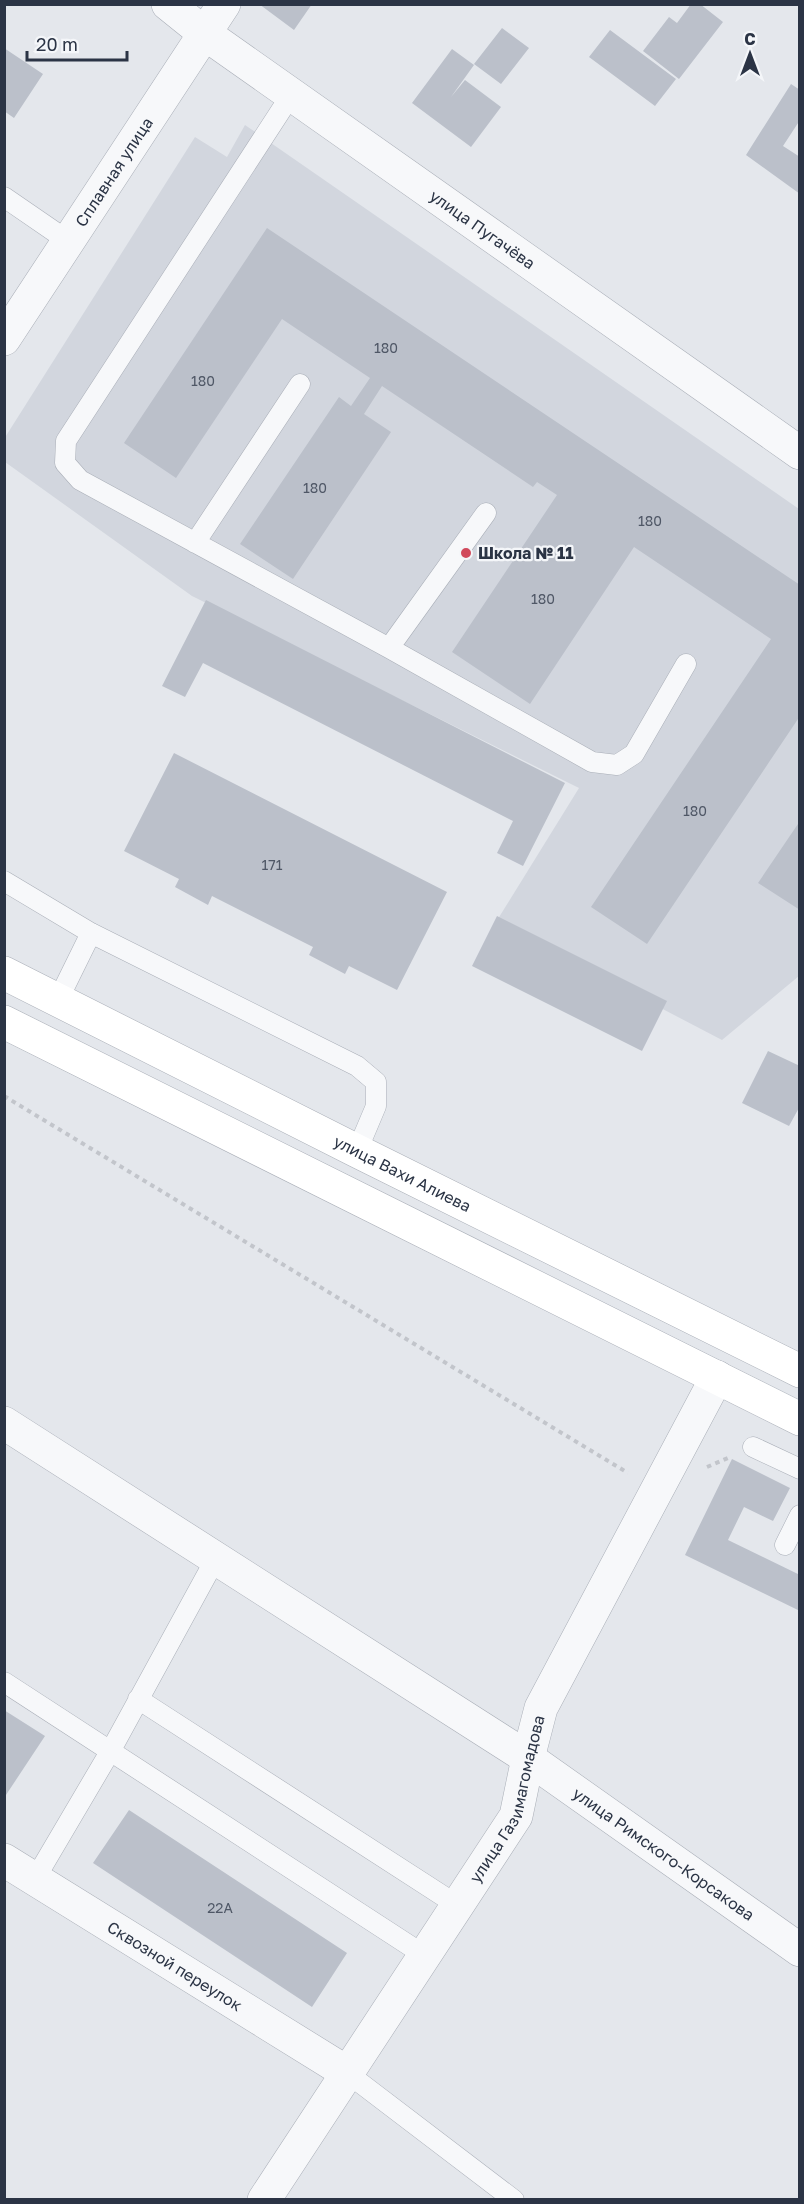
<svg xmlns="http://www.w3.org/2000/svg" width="804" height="2204" viewBox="0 0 804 2204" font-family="'Golos Text',sans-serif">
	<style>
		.built { fill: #d2d6de }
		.building { fill: #bbc0ca }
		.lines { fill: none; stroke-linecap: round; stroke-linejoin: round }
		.service-casing { stroke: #a9aeb7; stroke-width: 21 }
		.minor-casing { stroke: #a9aeb7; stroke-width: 34 }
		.secondary-casing { stroke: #a9aeb7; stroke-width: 34 }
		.path { stroke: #c2c5cb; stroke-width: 4; stroke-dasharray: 4.5 4.5; stroke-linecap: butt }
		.service { stroke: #f7f8fa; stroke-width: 20 }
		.minor { stroke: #f7f8fa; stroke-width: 33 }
		.secondary { stroke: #fff; stroke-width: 33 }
		.poi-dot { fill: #d1495b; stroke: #f4f6f9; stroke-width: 2 }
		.labels { text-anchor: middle; stroke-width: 4.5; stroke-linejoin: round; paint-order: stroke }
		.number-label { font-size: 14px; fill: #4f5766 }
		.street-label { font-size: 16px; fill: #2b3445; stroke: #f4f6f9 }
		.poi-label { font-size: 16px; font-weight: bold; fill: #2b3445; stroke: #f4f6f9; text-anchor: start }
	</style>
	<rect width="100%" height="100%" fill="#e4e7ec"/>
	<path class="built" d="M 245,125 L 799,509 L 799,976 L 722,1040 L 496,922 L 579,788 L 192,596 L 5,462 L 4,439 L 195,137 L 227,157 Z"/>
	<path class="building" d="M 259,4 L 312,4 L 294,30 Z
		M 691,4 L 700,4 L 723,22 L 679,79 L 643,51 L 669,17 L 677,23 Z
		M 502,28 L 529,48 L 501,84 L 474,64 Z
		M 610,30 L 676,79 L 655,106 L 589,57 Z
		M 4,48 L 43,74 L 14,118 L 4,111 Z
		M 452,49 L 474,65 L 451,97 L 465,80 L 501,107 L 471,147 L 412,103 Z
		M 791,84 L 800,90 L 800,120 L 783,146 L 800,157 L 800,194 L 746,155 Z
		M 267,228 L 800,585 L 800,716 L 647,944 L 591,907 L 771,639 L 634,547 L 530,704 L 452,652 L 557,495 L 537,482 L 533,487 L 382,386 L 364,414 L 391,432 L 293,579 L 240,544 L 339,397 L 351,406 L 370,378 L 282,319 L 176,478 L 124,443 Z
		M 206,600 L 565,783 L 523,866 L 497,853 L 513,821 L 203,663 L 185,697 L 162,686 Z
		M 174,753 L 447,892 L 397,990 L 349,966 L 345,974 L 309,955 L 313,947 L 212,896 L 208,905 L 175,887 L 179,879 L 124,851 Z
		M 800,821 L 800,910 L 758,883 Z
		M 497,916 L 667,1001 L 642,1051 L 472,966 Z
		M 768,1051 L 800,1066 L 800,1106 L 789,1126 L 742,1103 Z
		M 732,1459 L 790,1488 L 773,1521 L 744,1507 L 728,1540 L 800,1575 L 800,1611 L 685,1555 Z
		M 4,1710 L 45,1736 L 4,1798 Z
		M 129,1810 L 347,1953 L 312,2007 L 93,1863 Z"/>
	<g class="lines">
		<g class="service-casing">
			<path id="service" d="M 291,95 L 66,441 L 65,463 L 80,480 L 389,648 L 592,762 L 617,765 L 634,754 L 686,664
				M 4,197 L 68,241
				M 195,543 L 300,384
				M 389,648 L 486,513
				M 4,881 L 91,933 L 357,1066 L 376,1082 L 376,1106 L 357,1151
				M 58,1000 L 91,933
				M 753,1447 L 800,1469
				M 785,1545 L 800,1515
				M 4,1682 L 424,1955
				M 138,1699 L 457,1905
				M 35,1879 L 111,1750 L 216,1558
				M 346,2072 L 514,2200"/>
		</g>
		<g class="minor-casing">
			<g id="minor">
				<path id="s1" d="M 168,4 L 204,33 L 800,453"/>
				<path id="s2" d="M 4,339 L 224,4"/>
				<path id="s3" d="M 4,1423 L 528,1758 L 800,1950"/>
				<path id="s4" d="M 4,1860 L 346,2072"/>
				<path id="s5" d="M 264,2200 L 516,1816 L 528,1758 L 541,1708 L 717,1377"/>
			</g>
		</g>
		<g class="secondary-casing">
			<g id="secondary">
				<path id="s6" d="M 4,973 L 357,1151 L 800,1371"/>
				<path d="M 4,1022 L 800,1419"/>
			</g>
		</g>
		<path class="path" d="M 4,1096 L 628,1473
			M 707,1467 L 728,1458"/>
		<use href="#service" class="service"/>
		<use href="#minor" class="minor"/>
		<use href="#secondary" class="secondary"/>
	</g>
	<circle class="poi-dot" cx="466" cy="553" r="6"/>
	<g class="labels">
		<g class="number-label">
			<text x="386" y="353">180</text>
			<text x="203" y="386">180</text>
			<text x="315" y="493">180</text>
			<text x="650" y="526">180</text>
			<text x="543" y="604">180</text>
			<text x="695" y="816">180</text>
			<text x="272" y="870">171</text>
			<text x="220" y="1913">22А</text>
		</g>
		<g class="street-label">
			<text dy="6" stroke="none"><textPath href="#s2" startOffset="200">Сплавная улица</textPath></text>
			<text dy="6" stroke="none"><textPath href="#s1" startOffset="387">улица Пугачёва</textPath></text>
			<text dy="6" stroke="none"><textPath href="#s6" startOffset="446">улица Вахи Алиева</textPath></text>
			<text dy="6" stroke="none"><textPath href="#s5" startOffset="472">улица Газимагомадова</textPath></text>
			<text dy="6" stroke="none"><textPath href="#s3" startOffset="788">улица Римского-Корсакова</textPath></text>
			<text dy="6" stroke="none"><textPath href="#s4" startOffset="201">Сквозной переулок</textPath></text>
		</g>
		<g class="poi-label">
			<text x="478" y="559">Школа № 11</text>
		</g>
	</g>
	<rect width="804" height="2204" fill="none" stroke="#2b3445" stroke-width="12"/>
	<g transform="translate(750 54)" stroke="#f4f6f9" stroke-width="4.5" paint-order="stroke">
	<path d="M0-4.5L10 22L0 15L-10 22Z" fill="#2b3445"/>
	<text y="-9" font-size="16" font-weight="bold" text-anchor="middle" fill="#2b3445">С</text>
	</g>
	<path d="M27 51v9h100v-9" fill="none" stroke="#2b3445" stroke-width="3"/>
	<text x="36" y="51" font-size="18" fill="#2b3445" stroke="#f4f6f9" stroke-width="4.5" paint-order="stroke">20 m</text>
</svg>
